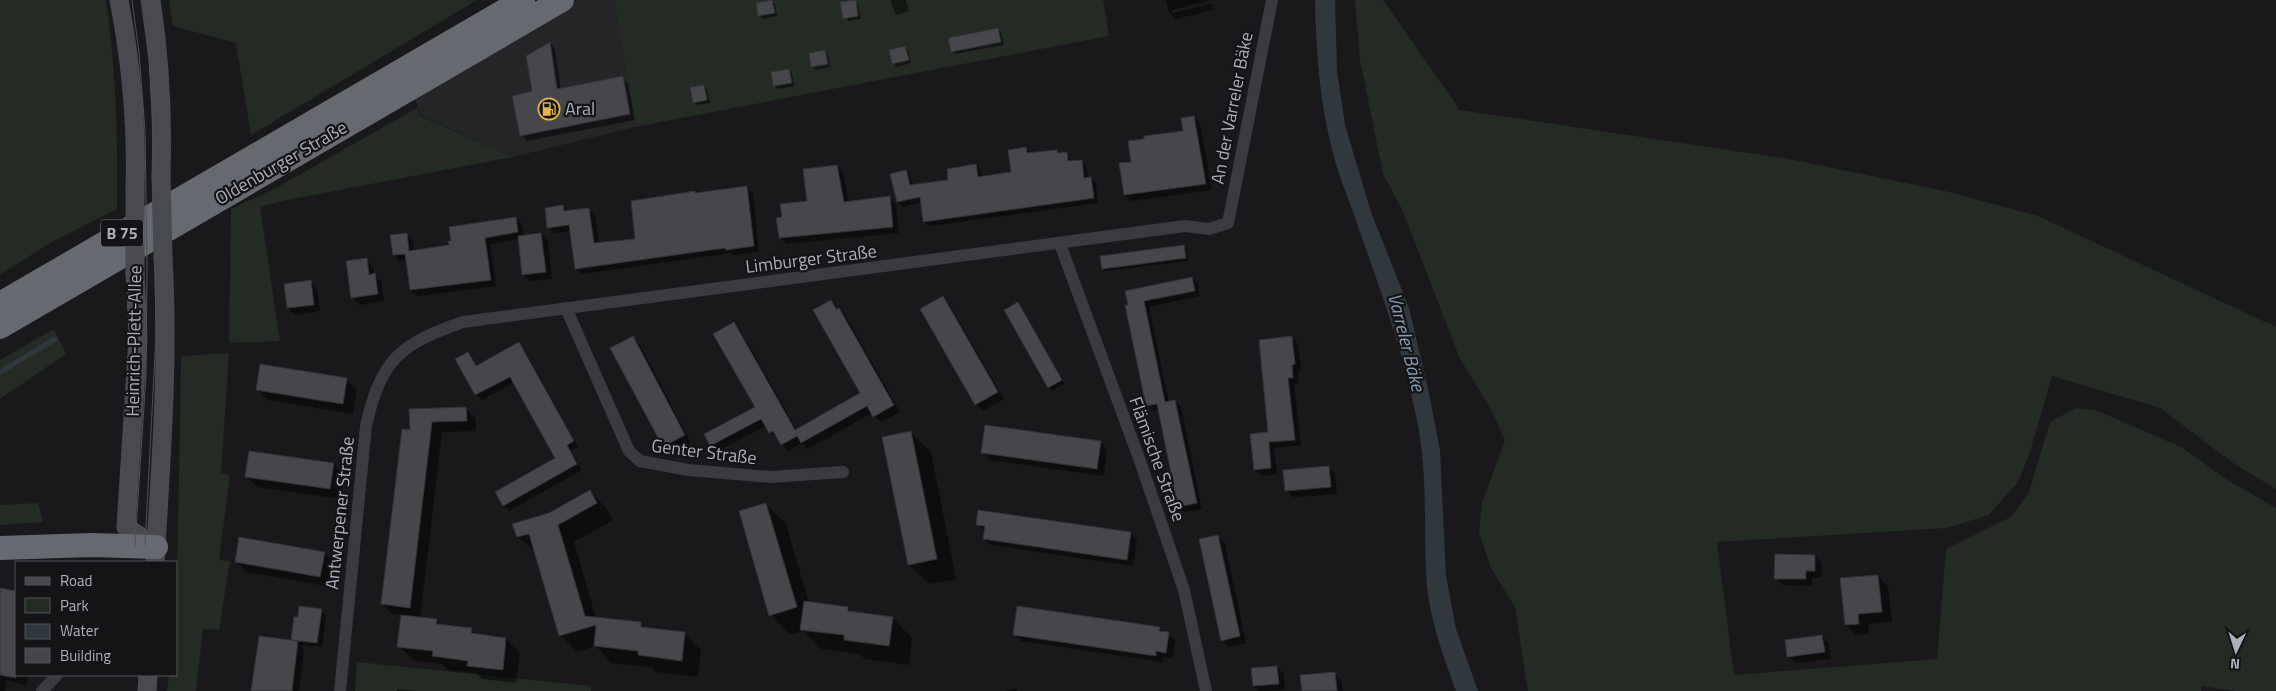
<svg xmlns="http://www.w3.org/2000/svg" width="2276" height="691" viewBox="0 0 2276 691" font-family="'Titillium Web',sans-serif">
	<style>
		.built { fill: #252528 }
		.green { fill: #232b24 }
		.water { fill: #30383e }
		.shadow { fill: #0007 }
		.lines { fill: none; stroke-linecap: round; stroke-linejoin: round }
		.stream { stroke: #30383e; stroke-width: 5 }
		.building { fill: #46464b; stroke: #333337 }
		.street { stroke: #3a3b40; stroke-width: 12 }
		.secondary { stroke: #494a50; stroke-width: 19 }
		.highway { stroke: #676971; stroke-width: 24 }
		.tram { stroke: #505157; stroke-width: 1 }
		.secondary-bridge { stroke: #494a50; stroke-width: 19 }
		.labels { text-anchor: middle; stroke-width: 4.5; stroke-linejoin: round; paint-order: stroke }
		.shield { fill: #141416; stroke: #7f8189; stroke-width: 1 }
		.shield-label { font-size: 16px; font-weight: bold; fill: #adb0ba }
		.street-label { font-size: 18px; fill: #adb0ba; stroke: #141416 }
		.poi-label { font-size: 18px; fill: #adb0ba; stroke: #141416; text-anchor: start }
		.water-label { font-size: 19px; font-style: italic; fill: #869db2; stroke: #141416 }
	</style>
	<rect width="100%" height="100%" fill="#19191b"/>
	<path class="built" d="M 577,0 L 614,0 L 635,127 L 513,157 L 420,115 L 414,95 Z"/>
	<path class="green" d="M 0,0 L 106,0 C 116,69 118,139 117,209 L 50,243 L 0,275 Z
		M 169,0 L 477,0 L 251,135 L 236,43 L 173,26 Z
		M 614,0 L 1103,0 L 1109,36 L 635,127 Z
		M 1355,0 L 1383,0 L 1460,110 L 1789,159 L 1945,191 L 2038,216 L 2276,327 L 2276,489 L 2233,463 L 2160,408 L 2052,376 L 2029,455 L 2018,482 L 1989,515 L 1946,528 L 1717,542 L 1734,675 L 1937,659 L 1946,549 L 2011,517 L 2029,492 L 2050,422 L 2076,408 L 2098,411 L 2183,448 L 2226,479 L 2276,508 L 2276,691 L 2234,691 L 2202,686 L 2201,691 L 1528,691 L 1515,607 L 1491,568 L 1479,532 L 1482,503 L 1505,440 L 1489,405 L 1460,359 L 1402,209 L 1383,174 L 1360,60 Z
		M 417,108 L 420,116 L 513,157 L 282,201 L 260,207 L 280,341 L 229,343 L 231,209 L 278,187 Z
		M 54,329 L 66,354 L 0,399 L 0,360 Z
		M 229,353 L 221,473 L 230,475 L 219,560 L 230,561 L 219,630 L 203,629 L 196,691 L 167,691 L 169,675 L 176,675 C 176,568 180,463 181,356 Z
		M 38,503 L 43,522 L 0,525 L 0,505 Z
		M 357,662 L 591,686 L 591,691 L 355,691 Z"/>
	<path class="water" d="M 1315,0 L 1335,0 L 1337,71 L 1345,125 L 1371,212 L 1409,308 L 1429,393 L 1440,451 L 1446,576 L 1456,629 L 1478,691 L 1456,691 C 1442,652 1427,612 1426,571 C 1424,524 1427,478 1419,431 C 1407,363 1383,297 1360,232 C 1352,207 1341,182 1334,157 C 1320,106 1316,53 1315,0 Z"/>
	<path class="shadow" d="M 890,0 L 906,0 L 909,11 L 896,15 Z
		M 1166,0 L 1211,0 L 1172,10 L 1172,13 L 1212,4 L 1213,10 L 1176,19 L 1169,12 Z
		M 772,1 L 775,4 L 777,16 L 763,19 L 759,15 Z
		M 855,1 L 858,4 L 861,19 L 848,21 L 845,18 Z
		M 998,29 L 1001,33 L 1004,45 L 955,54 L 952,51 Z
		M 550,43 L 555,49 L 561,90 L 622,78 L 628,84 L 635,120 L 527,141 L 522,135 Z
		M 905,47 L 908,50 L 911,63 L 897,67 L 894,64 Z
		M 825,51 L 828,54 L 830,67 L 816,70 L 812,66 Z
		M 789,70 L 792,73 L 794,86 L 778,89 L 775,86 L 772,73 Z
		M 704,86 L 707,89 L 710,103 L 697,105 L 694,102 Z
		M 1194,117 L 1200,123 L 1212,190 L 1131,201 L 1125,195 L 1132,163 L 1185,132 Z
		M 1026,148 L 1031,153 L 1057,151 L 1060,154 L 1066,153 L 1072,162 L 1081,161 L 1086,166 L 1088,178 L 1091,178 L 1096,183 L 1098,203 L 929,226 L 924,222 L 922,202 L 903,207 L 898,202 L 906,172 L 910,177 L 913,186 L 950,181 L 976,165 L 981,170 L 982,177 L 1012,173 Z
		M 837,166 L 843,173 L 849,203 L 889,198 L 896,204 L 899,233 L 787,244 L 780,238 L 783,218 L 808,202 Z
		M 747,187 L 753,193 L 759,252 L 733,255 L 731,253 L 582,274 L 576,268 L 571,231 L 554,233 L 549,228 L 563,206 L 568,212 L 589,209 L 595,215 L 599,244 L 636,240 L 694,192 Z
		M 515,219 L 522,225 L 524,236 L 541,234 L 548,241 L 552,279 L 530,281 L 523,274 L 519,239 L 490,244 L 496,286 L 418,296 L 411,290 L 407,260 L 400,261 L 394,255 L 406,234 L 413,241 L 414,251 L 450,246 Z
		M 1184,246 L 1187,249 L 1188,261 L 1106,271 L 1103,268 Z
		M 366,260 L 373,267 L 374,275 L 381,282 L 384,301 L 360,305 L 353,298 Z
		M 1192,278 L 1198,284 L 1200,296 L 1149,307 L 1169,402 L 1175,401 L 1181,407 L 1202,509 L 1185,512 L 1179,506 L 1159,410 L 1153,411 L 1147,405 L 1127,306 Z
		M 310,282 L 317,289 L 320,311 L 295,315 L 288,308 Z
		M 942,298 L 949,304 L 1004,399 L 983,411 L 976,404 L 922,309 Z
		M 831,302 L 845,315 L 900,412 L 881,422 L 872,413 L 808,449 L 802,443 L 788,451 L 766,426 L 717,451 L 711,445 L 756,408 L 733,324 L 740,330 L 797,430 L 862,394 Z
		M 1018,304 L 1064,384 L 1052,391 L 1049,387 Z
		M 633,338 L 640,345 L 691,443 L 671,453 L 664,446 Z
		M 1292,338 L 1298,344 L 1301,370 L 1298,371 L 1299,384 L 1294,384 L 1301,445 L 1274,448 L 1277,474 L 1262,476 L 1255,470 L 1269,433 Z
		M 519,344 L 524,349 L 578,447 L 571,451 L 582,470 L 509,511 L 497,493 L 557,459 L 514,382 L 482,400 L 476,394 L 457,359 L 467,353 L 477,367 Z
		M 346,380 L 357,390 L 353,414 L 268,400 L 257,390 Z
		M 466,409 L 476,419 L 476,431 L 442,432 L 420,619 L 436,621 L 442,626 L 471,630 L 477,635 L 506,639 L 520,653 L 516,683 L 482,679 L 477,673 L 448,670 L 442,664 L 413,660 L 399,646 L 402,615 L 393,614 L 382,604 L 411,432 L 410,410 Z
		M 911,433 L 931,452 L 956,579 L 929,584 L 909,565 Z
		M 1100,442 L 1107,449 L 1104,476 L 990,460 L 983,453 Z
		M 334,464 L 344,475 L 341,499 L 257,487 L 246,476 Z
		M 1328,467 L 1335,474 L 1337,494 L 1293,497 L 1286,490 Z
		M 590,491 L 606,508 L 613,520 L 574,542 L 596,618 L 641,624 L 646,628 L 684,633 L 701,650 L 698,677 L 656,672 L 651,667 L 612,663 L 596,646 L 577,652 L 560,635 L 536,553 L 518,537 L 550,514 Z
		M 766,504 L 786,524 L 809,603 L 848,608 L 853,613 L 893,618 L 912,638 L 909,665 L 865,659 L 859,654 L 821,649 L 803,631 L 790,635 L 771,615 Z
		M 977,524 L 1130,533 L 1137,540 L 1133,566 L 991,545 L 984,539 L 986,531 Z
		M 1218,537 L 1225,544 L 1246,643 L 1229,647 L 1222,640 Z
		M 324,553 L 335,563 L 331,587 L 247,572 L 236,562 Z
		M 1815,556 L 1822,563 L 1821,578 L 1812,577 L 1812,586 L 1783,585 L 1776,578 Z
		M 1878,576 L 1888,587 L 1892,622 L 1868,624 L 1869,634 L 1856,635 L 1846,625 Z
		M 0,589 L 16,592 L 16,675 L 28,675 L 26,685 L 6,680 L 5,691 L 0,691 Z
		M 321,610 L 326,615 L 322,647 L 300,645 L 304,649 L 299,691 L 253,691 L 295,642 L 293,640 Z
		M 1159,628 L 1175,640 L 1172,659 L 1163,657 L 1162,662 L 1021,641 L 1014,635 Z
		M 1822,636 L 1829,643 L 1831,659 L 1796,663 L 1789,656 Z
		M 1277,667 L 1284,674 L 1285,690 L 1259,691 L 1254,686 Z
		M 1335,674 L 1342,681 L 1343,691 L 1303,691 Z
		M 1014,688 L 1018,691 L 1006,691 Z
		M 397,689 L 416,691 L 397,691 Z"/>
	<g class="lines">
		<path class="stream" d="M 0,372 L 55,339"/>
	</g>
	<path class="building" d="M 772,0 L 775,13 L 758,16 L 756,3 Z
		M 856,0 L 858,16 L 843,19 L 840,2 Z
		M 998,28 L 1001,42 L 951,52 L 948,38 Z
		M 550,42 L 557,89 L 623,76 L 630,114 L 520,136 L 512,96 L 532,91 L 526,56 Z
		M 905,46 L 909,60 L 892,64 L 889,50 Z
		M 825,50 L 828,64 L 811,67 L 809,53 Z
		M 789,69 L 792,83 L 773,86 L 771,72 Z
		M 704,85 L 707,100 L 693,103 L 690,87 Z
		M 1194,116 L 1206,184 L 1124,195 L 1119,163 L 1131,162 L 1128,141 L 1144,139 L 1144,136 L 1183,131 L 1181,118 Z
		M 1026,147 L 1027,153 L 1057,150 L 1058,153 L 1067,152 L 1068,161 L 1082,160 L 1084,178 L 1091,177 L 1094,198 L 923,222 L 920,197 L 897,202 L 890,174 L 906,170 L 910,185 L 948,180 L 947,169 L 976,164 L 978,177 L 1011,172 L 1008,150 Z
		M 837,165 L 844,202 L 890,196 L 893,227 L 779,238 L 776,218 L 782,217 L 780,204 L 807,201 L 803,169 Z
		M 747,186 L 754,246 L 726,250 L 725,248 L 575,269 L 569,225 L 547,228 L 545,208 L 563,205 L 564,211 L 589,208 L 594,243 L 635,239 L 631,201 L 695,191 L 695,193 Z
		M 516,217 L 518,232 L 485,238 L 491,280 L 410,290 L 405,254 L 393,255 L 390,235 L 407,233 L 409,251 L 449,245 L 448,241 L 451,241 L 449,227 Z
		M 541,233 L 546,272 L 522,275 L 518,236 Z
		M 1184,245 L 1186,258 L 1102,269 L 1100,256 Z
		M 367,258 L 369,275 L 375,273 L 378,294 L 351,298 L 346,261 Z
		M 1192,277 L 1195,291 L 1144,301 L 1165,402 L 1175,400 L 1197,503 L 1178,507 L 1157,404 L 1146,406 L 1125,305 L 1128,305 L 1125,291 Z
		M 311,280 L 314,305 L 287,308 L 284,284 Z
		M 943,296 L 998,392 L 975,405 L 920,309 Z
		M 831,300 L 836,309 L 839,308 L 894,405 L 873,417 L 867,406 L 801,443 L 797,436 L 781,445 L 773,431 L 769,433 L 761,419 L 710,446 L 704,434 L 755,407 L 713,334 L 734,322 L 795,430 L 860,393 L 813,310 Z
		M 1018,302 L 1062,380 L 1048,388 L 1004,310 Z
		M 633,336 L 685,435 L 663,447 L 610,348 Z
		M 1292,336 L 1295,364 L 1292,365 L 1293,378 L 1288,378 L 1295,440 L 1269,442 L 1271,468 L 1254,470 L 1250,434 L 1268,432 L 1259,340 Z
		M 519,342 L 574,441 L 567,445 L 577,464 L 503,506 L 495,492 L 555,458 L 510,377 L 475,395 L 455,359 L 468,352 L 476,366 Z
		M 260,364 L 347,378 L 343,404 L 256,390 Z
		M 466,407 L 467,421 L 432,422 L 410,608 L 381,604 L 402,429 L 410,430 L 409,409 Z
		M 985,425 L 1101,441 L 1097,469 L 981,453 Z
		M 911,431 L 937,559 L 908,565 L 882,437 Z
		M 249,451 L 334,463 L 330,489 L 245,477 Z
		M 1329,466 L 1331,487 L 1285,491 L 1283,470 Z
		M 590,490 L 597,503 L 558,525 L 585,616 L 641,622 L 641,627 L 685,632 L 682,661 L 638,655 L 638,651 L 594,646 L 596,625 L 559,636 L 529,534 L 517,537 L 512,524 L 549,513 Z
		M 766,503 L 797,607 L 769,616 L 739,511 Z
		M 978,510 L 1131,532 L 1127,560 L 983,539 L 985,526 L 976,525 Z
		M 1218,535 L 1240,636 L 1221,641 L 1199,539 Z
		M 239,537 L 325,552 L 320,577 L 235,562 Z
		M 1775,554 L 1815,555 L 1815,571 L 1806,571 L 1806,579 L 1774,579 Z
		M 1878,575 L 1882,612 L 1858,614 L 1859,624 L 1845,625 L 1840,578 Z
		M 0,588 L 16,591 L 16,678 L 0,675 Z
		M 804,601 L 848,607 L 848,611 L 893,617 L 889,646 L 844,640 L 844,635 L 800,630 Z
		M 299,606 L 322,609 L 317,643 L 291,640 L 294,617 L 298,617 Z
		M 1017,606 L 1160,627 L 1159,631 L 1169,632 L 1166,653 L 1156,651 L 1156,656 L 1013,635 Z
		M 401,615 L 437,619 L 436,624 L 472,628 L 471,633 L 506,638 L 503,670 L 467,666 L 468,661 L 432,656 L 433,651 L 397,647 Z
		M 1822,635 L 1825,652 L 1787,657 L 1785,640 Z
		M 259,636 L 298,641 L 292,691 L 251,691 Z
		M 1277,666 L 1279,684 L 1253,686 L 1251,668 Z
		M 1335,672 L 1337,691 L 1302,691 L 1300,675 Z"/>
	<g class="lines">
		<path class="street" d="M 1060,244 L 1140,461 L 1184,590 L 1206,691
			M 566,308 L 629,451 L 640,461 L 688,470 L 771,477 L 843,472
			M 42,691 L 57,675
			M 340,691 L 366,426 C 381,359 400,344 463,322 L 1185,226 L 1209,229 L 1228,223 L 1272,0"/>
		<path class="secondary" d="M 119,0 C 131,62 137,126 135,189
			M 151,0 C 160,58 163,116 161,175
			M 135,272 L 138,338 L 126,527 L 156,547
			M 155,562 C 161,461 169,359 163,257
			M 147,691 L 148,675"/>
		<path class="highway" d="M 0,304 L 523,0
			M 0,327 L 562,0
			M 0,548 L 92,545 L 156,547"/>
		<path class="tram" d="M 132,0 L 139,53 L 145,131 L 147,267 L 146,375 L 135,546
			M 141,0 L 149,58 L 153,131 L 156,336 L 145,545"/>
		<path class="secondary-bridge" d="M 161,175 L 163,257
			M 135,189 L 135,272"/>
	</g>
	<defs>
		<g id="fuel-ring" transform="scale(1.125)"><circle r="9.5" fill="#141416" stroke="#e6b447" stroke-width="1.5"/><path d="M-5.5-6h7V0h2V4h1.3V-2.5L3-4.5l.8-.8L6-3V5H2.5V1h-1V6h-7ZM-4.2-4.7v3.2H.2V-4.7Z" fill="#e6b447"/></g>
	</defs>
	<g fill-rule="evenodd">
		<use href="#fuel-ring" x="549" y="109"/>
	</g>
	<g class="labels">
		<rect class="shield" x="101" y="219.5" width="42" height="27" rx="4"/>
		<g class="shield-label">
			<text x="122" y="239">B 75</text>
		</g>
		<g class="street-label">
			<text transform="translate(1232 108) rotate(-79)" y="6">An der Varreler Bäke</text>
			<text transform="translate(281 163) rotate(-30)" y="6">Oldenburger Straße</text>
			<text transform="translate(811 259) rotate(-7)" y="6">Limburger Straße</text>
			<text transform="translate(134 341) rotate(-89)" y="6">Heinrich-Plett-Allee</text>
			<text transform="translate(704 452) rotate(7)" y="6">Genter Straße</text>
			<text transform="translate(1157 459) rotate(70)" y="6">Flämische Straße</text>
			<text transform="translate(340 513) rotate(-84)" y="6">Antwerpener Straße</text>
		</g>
		<g class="poi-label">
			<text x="565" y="115">Aral</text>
		</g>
		<g class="water-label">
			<text transform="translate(1407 342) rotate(76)" y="7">Varreler Bäke</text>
		</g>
	</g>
	<rect x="15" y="561" width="162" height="115" fill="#141416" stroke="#515258"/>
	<rect x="25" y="577" width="25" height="8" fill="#494a50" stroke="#515258"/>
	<text x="60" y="586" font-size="15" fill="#adb0ba">Road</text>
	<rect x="25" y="598" width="25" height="15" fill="#232b24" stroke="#515258"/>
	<text x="60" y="611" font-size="15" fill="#adb0ba">Park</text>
	<rect x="25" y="624" width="25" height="15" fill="#30383e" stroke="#515258"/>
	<text x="60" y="636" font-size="15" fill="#adb0ba">Water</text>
	<rect x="25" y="648" width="25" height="15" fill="#46464b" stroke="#515258"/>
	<text x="60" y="661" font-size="15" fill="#adb0ba">Building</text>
	<g transform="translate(2236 651) rotate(184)" stroke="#141416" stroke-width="4" paint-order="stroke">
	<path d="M0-4L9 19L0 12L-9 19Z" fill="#adb0ba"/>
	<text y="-8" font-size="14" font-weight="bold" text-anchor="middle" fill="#adb0ba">N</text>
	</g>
</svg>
